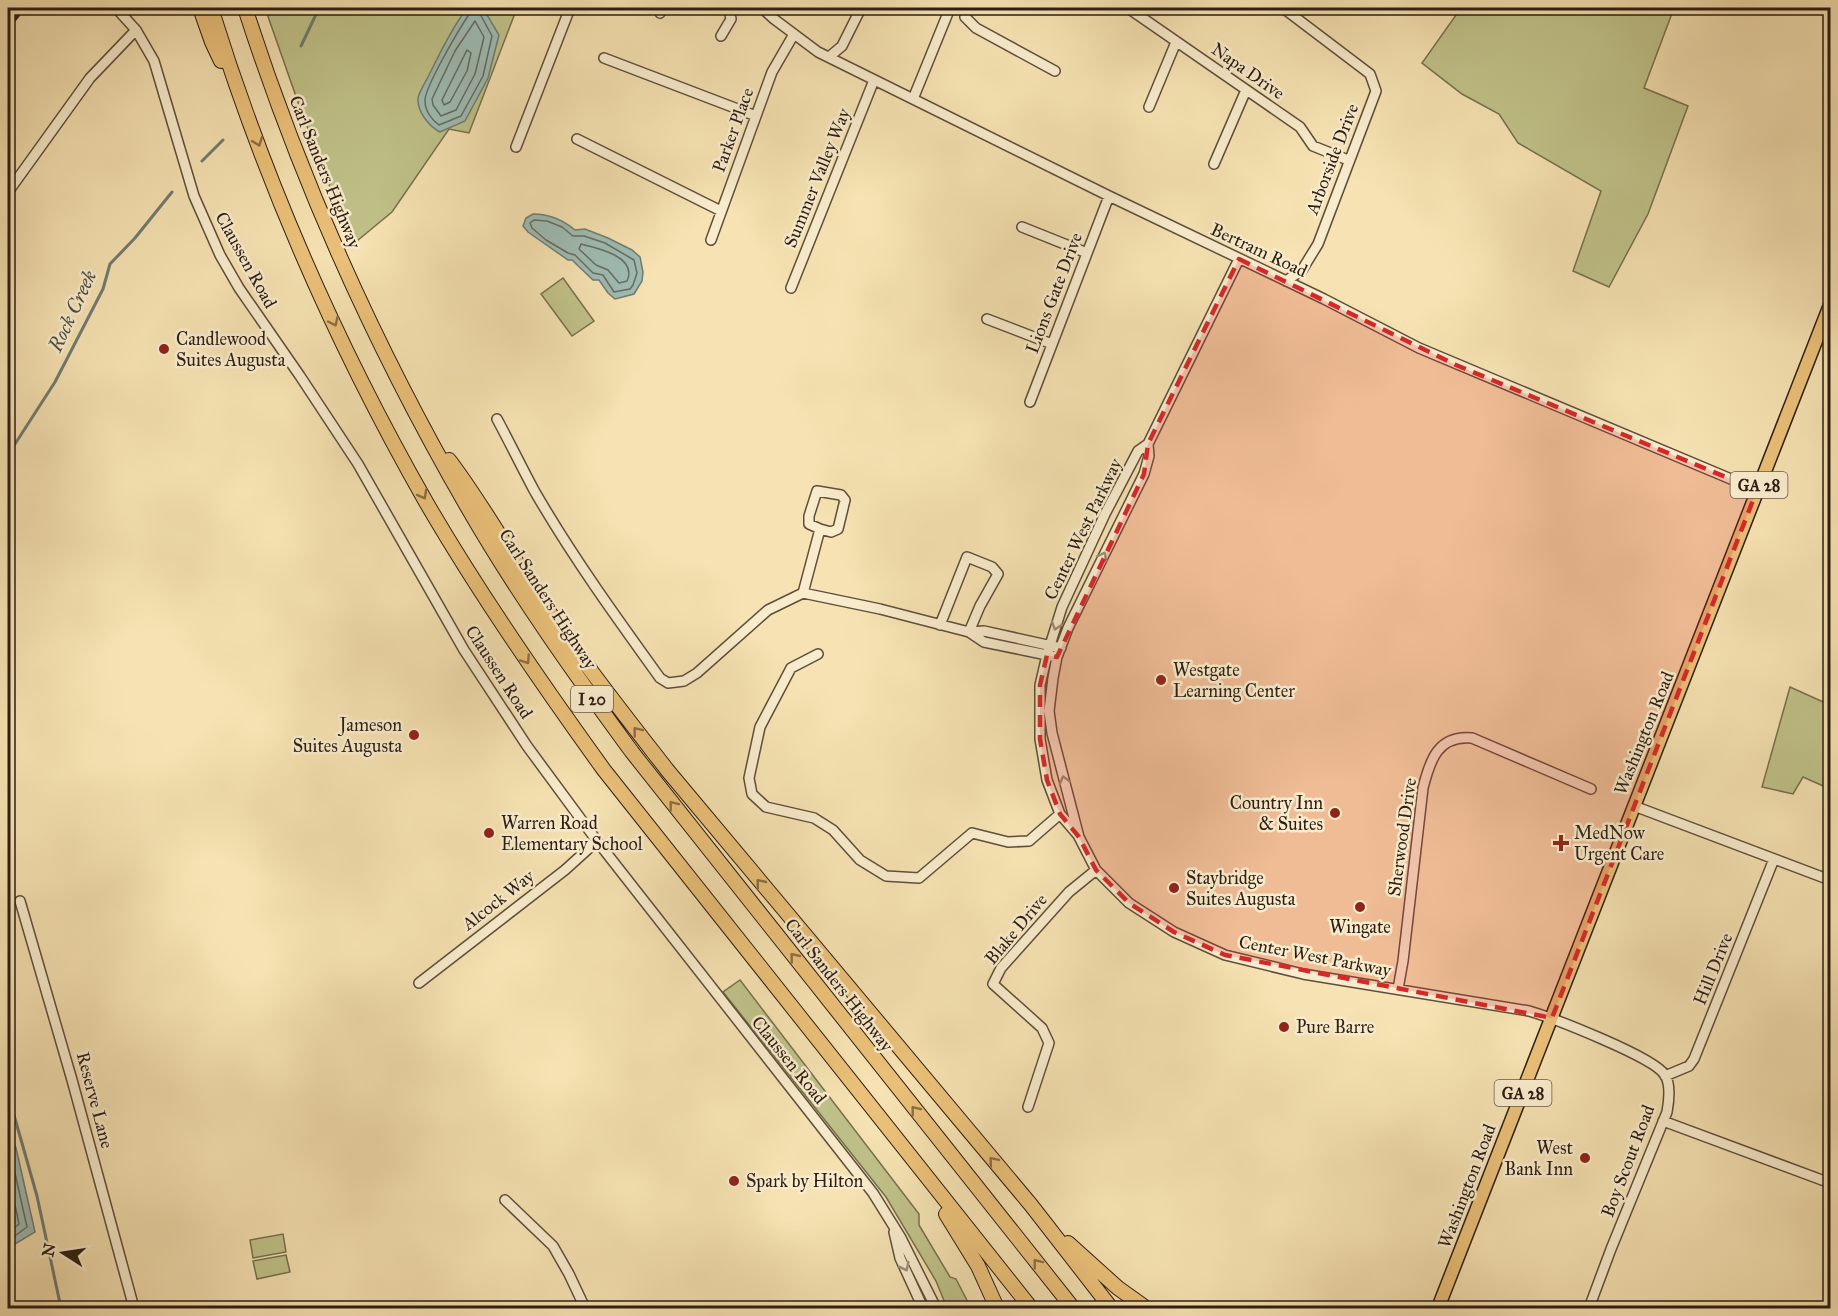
<svg xmlns="http://www.w3.org/2000/svg" width="1838" height="1316" viewBox="0 0 1838 1316" font-family="'IM FELL Great Primer',serif">
	<style>
		.green { fill: #c0c289; stroke: #76704e; stroke-width: 1.5 }
		.water { fill: #9ebcb3; stroke: #707c73; stroke-width: 1.5 }
		.lines { fill: none; stroke-linecap: round; stroke-linejoin: round }
		.shore { stroke: #656c63; stroke-width: 1.5 }
		.stream { stroke: #707c73; stroke-width: 3 }
		.minor-casing { stroke: #5e4e3b; stroke-width: 12 }
		.major-casing { stroke: #2c1d13; stroke-width: 15 }
		.highway-casing { stroke: #2c1d13; stroke-width: 16 }
		.minor { stroke: #f9eccd; stroke-width: 9 }
		.major { stroke: #ebc179; stroke-width: 12 }
		.highway { stroke: #ebc179; stroke-width: 14 }
		.rail-casing { stroke: #2c1d13; stroke-width: 5 }
		.rail { stroke: #f9eccd; stroke-width: 3; stroke-dasharray: 9; stroke-linecap: butt }
		.oneway { stroke: #8c6f46 }
		.oneway2 { stroke: #9d8f79 }
		.marked { fill: #d62828; fill-opacity: 0.2; stroke: #d62828; stroke-width: 4.5; stroke-dasharray: 12 8; stroke-linejoin: round }
		.poi-dot { fill: #8f2418; stroke: #f9eccd; stroke-width: 2 }
		.labels { text-anchor: middle; stroke-width: 5; stroke-linejoin: round; paint-order: stroke }
		.shield { fill: #f9eccd; stroke: #6a5b4b; stroke-width: 1.5 }
		.shield-label { font-size: 16px; font-weight: bold; fill: #2c1d13 }
		.street-label { font-size: 18px; fill: #2c1d13; stroke: #f9eccd }
		.poi-label { font-size: 18px; fill: #2c1d13; stroke: #f9eccd; text-anchor: start }
		.water-label { font-size: 20px; font-style: italic; fill: #4e4d43; stroke: #f9eccd }
	</style>
	<rect width="100%" height="100%" fill="#f6e2b2"/>
	<filter id="stains"><feTurbulence type="fractalNoise" baseFrequency=".00333" numOctaves="4"/><feColorMatrix values="0 0 0 0 .2 0 0 0 0 .09 0 0 0 0 .02 0 0 0 .5 -.17"/></filter>
	<radialGradient id="worn" r=".72"><stop offset=".6" stop-color="#630" stop-opacity="0"/><stop offset="1" stop-color="#630" stop-opacity=".3"/></radialGradient>
	<path class="green" d="M 265,8 L 517,8 L 469,133 L 449,129 L 392,212 L 352,245 L 299,105 Z
		M 1461,8 L 1674,8 L 1644,88 L 1688,106 L 1648,214 L 1609,287 L 1573,271 L 1601,191 L 1518,143 L 1499,114 L 1462,94 L 1422,63 Z
		M 563,278 L 594,321 L 572,336 L 541,294 Z
		M 1790,687 L 1830,705 L 1830,789 L 1803,777 L 1793,794 L 1762,787 Z
		M 740,980 L 919,1214 L 919,1225 L 950,1277 L 956,1279 L 971,1308 L 947,1308 L 936,1281 L 886,1197 L 723,992 Z
		M 283,1234 L 286,1252 L 253,1258 L 250,1240 Z
		M 286,1255 L 290,1272 L 257,1279 L 253,1261 Z"/>
	<path class="water" d="M 467,8 L 483,8 L 499,35 L 488,78 L 465,121 L 440,132 C 429,126 417,112 418,98 C 419,92 425,83 428,77 C 440,53 451,30 467,8 Z
		M 533,214 C 550,214 563,220 575,230 L 585,229 L 608,238 L 632,250 L 640,257 L 643,272 L 642,281 L 634,294 L 615,299 L 608,293 L 599,280 L 593,280 L 572,260 L 568,260 L 528,232 L 523,226 L 526,218 Z
		M 8,1126 L 16,1148 L 35,1232 L 10,1247 L 10,1254 L 8,1255 Z"/>
	<g class="lines">
		<path class="shore" d="M 471,8 L 470,13 C 461,26 424,88 425,101 C 425,111 432,120 439,125 L 461,116 L 483,76 L 492,36 L 479,12 L 479,8
			M 475,21 L 484,37 L 475,74 L 456,110 L 441,116 L 433,105 L 432,99 L 455,51 Z
			M 467,50 L 471,53 L 467,71 L 450,102 L 444,105 L 442,100 Z
			M 534,220 L 547,221 L 562,227 L 573,236 L 584,236 L 605,243 L 634,260 L 637,273 L 633,285 L 630,289 L 614,292 L 603,275 L 593,273 L 575,255 L 568,253 L 546,240 L 532,228 L 530,223 Z
			M 581,244 C 598,248 638,257 627,281 L 619,283 L 608,270 L 596,265 L 579,249 Z
			M 8,1142 L 27,1227 L 8,1241
			M 8,1171 L 19,1224 L 8,1233"/>
		<path class="stream" d="M 301,46 L 319,8
			M 202,161 L 223,140
			M 8,447 L 15,444 L 55,382 L 103,289 L 110,264 L 135,238 L 172,192
			M 8,1094 L 37,1196 L 61,1308"/>
		<g class="minor-casing">
			<path id="minor" d="M 116,8 L 136,30 L 154,61 L 194,196 L 220,255 L 239,288 L 300,376 L 358,464 L 464,650 L 527,746 L 597,841 L 873,1193 L 901,1238 L 936,1308
				M 762,8 L 774,19 L 818,52 L 1109,196 L 1324,299 L 1419,348 L 1757,490
				M 968,8 L 965,17 L 976,28 L 1055,71
				M 1128,8 L 1300,127 L 1313,146 L 1348,160
				M 1283,8 L 1370,74 L 1376,91 L 1318,244 L 1302,270 L 1286,281
				M 660,13 L 662,8
				M 721,36 L 731,19 L 729,9 L 727,8
				M 829,57 L 842,46 L 861,8
				M 604,58 L 756,116
				M 913,99 L 950,8
				M 1149,107 L 1176,42
				M 577,139 L 721,211
				M 516,147 L 570,8
				M 1214,164 L 1246,90
				M 8,192 L 90,78 L 136,30
				M 1022,227 L 1087,253
				M 711,240 L 772,72 L 794,34
				M 1239,259 L 1148,444 L 1149,456 L 1144,474 L 1068,628 L 1057,657 L 1053,678 L 1049,711 L 1052,733 L 1079,837 L 1096,870 L 1129,903 L 1174,932 L 1225,955 L 1303,974 L 1529,1011 C 1553,1018 1654,1057 1665,1075 C 1671,1085 1669,1101 1667,1112 L 1611,1249 L 1589,1308
				M 791,288 L 874,80
				M 987,319 L 1052,344
				M 1030,402 L 1109,196
				M 497,419 C 510,443 522,468 535,492 C 572,556 616,617 660,678 L 668,683 L 684,681 L 697,673 L 768,610 L 803,593 L 880,609 L 969,632 L 984,631 L 1061,648
				M 803,593 L 820,529 L 809,524 L 809,516 L 817,491 L 841,495 L 845,500 L 838,529 L 831,532 L 820,529
				M 940,625 L 967,557 L 992,567 L 998,574 L 980,606 L 969,632
				M 969,632 L 984,642 L 1052,656
				M 818,654 L 791,668 L 760,727 L 749,778 L 752,794 L 766,807 L 814,818 L 833,830 L 860,860 L 886,876 L 919,878 L 972,833 L 1008,842 L 1029,841 L 1060,814
				M 1634,806 L 1830,880
				M 1078,835 L 1060,814 L 1047,780 L 1040,739 L 1040,685 L 1047,655 L 1062,607 L 1105,514 L 1138,451 L 1148,444
				M 20,901 L 72,1080 L 134,1308
				M 419,983 L 565,870 L 597,841
				M 1398,989 L 1403,961 L 1423,788 C 1430,760 1438,735 1472,738 L 1591,789
				M 1665,1076 L 1689,1066 L 1694,1059 L 1774,859
				M 1028,1107 L 1049,1043 L 1042,1028 L 993,984 L 1001,968 L 1069,892 L 1096,870
				M 1663,1121 L 1830,1183
				M 505,1200 L 553,1246 L 569,1274 L 585,1308
				M 894,1232 L 900,1258 L 923,1308"/>
		</g>
		<g class="major-casing">
			<path id="major" d="M 1438,1308 L 1830,305"/>
		</g>
		<g class="highway-casing">
			<path id="highway" d="M 200,8 L 212,42 L 221,61
				M 211,8 C 264,179 337,346 426,502 C 480,595 541,683 604,770 L 1031,1308
				M 245,8 C 301,182 376,349 468,508 C 517,593 574,673 632,752 L 1073,1308
				M 449,460 C 481,502 507,549 537,594 C 577,655 623,713 668,771 L 1031,1205 L 1111,1308
				M 946,1214 L 978,1266 L 997,1308
				M 1068,1243 L 1118,1288 L 1146,1308"/>
		</g>
		<use href="#minor" class="minor"/>
		<use href="#major" class="major"/>
		<use href="#highway" class="highway"/>
		<g class="rail-casing">
			<path id="rail" d="M 8,10 L 10,8
				M 8,27 L 23,8"/>
		</g>
		<use href="#rail" class="rail"/>
	</g>
	<defs><path id="oneway-chevron" d="M-2-3.5L2.5 0L-2 3.5" fill="none" stroke-width="1.6" stroke-linecap="round" stroke-linejoin="round" transform="scale(1.5)"/></defs>
	<g class="oneway">
		<use href="#oneway-chevron" transform="translate(258 142) rotate(69)"/>
		<use href="#oneway-chevron" transform="translate(334 322) rotate(65)"/>
		<use href="#oneway-chevron" transform="translate(423 495) rotate(61)"/>
		<use href="#oneway-chevron" transform="translate(526 660) rotate(56)"/>
		<use href="#oneway-chevron" transform="translate(637 731) rotate(-128)"/>
		<use href="#oneway-chevron" transform="translate(673 805) rotate(-128)"/>
		<use href="#oneway-chevron" transform="translate(760 883) rotate(-129)"/>
		<use href="#oneway-chevron" transform="translate(794 957) rotate(-129)"/>
		<use href="#oneway-chevron" transform="translate(915 1110) rotate(-128)"/>
		<use href="#oneway-chevron" transform="translate(993 1161) rotate(-130)"/>
		<use href="#oneway-chevron" transform="translate(1037 1263) rotate(-128)"/>
	</g>
	<g class="oneway2">
		<use href="#oneway-chevron" transform="translate(1103 556) rotate(-63)"/>
		<use href="#oneway-chevron" transform="translate(1056 626) rotate(108)"/>
		<use href="#oneway-chevron" transform="translate(1064 780) rotate(-106)"/>
		<use href="#oneway-chevron" transform="translate(905 1267) rotate(63)"/>
	</g>
	<path class="marked" d="M 1239,259 L 1456,365 L 1757,490 L 1552,1018 L 1225,955 L 1174,932 L 1129,903 L 1096,870 L 1079,837 L 1060,814 L 1047,780 L 1040,739 L 1040,685 L 1047,655 L 1057,657 L 1144,474 L 1148,444 Z"/>
	<g class="poi-dot">
		<circle cx="164" cy="349" r="6"/>
		<circle cx="1161" cy="680" r="6"/>
		<circle cx="414" cy="735" r="6"/>
		<circle cx="1335" cy="813" r="6"/>
		<circle cx="489" cy="833" r="6"/>
		<path d="M1558 834h6v6h6v6h-6v6h-6v-6h-6v-6h6z"/>
		<circle cx="1174" cy="888" r="6"/>
		<circle cx="1360" cy="907" r="6"/>
		<circle cx="1284" cy="1027" r="6"/>
		<circle cx="1585" cy="1158" r="6"/>
		<circle cx="734" cy="1181" r="6"/>
	</g>
	<g class="labels">
		<g class="shield">
			<rect x="1730.5" y="472" width="57" height="26" rx="4.5"/>
			<rect x="571" y="686" width="42" height="26" rx="4.5"/>
			<rect x="1494.5" y="1080" width="57" height="26" rx="4.5"/>
		</g>
		<g class="shield-label">
			<text x="1759" y="491">GA 28</text>
			<text x="592" y="705">I 20</text>
			<text x="1523" y="1099">GA 28</text>
		</g>
		<g class="street-label">
			<text transform="translate(1248 71) rotate(35)" y="6">Napa Drive</text>
			<text transform="translate(733 130) rotate(-70)" y="6">Parker Place</text>
			<text transform="translate(1332 159) rotate(-69)" y="6">Arborside Drive</text>
			<text transform="translate(325 172) rotate(68)" y="6">Carl Sanders Highway</text>
			<text transform="translate(817 178) rotate(-68)" y="6">Summer Valley Way</text>
			<text transform="translate(1259 250) rotate(25)" y="6">Bertram Road</text>
			<text transform="translate(246 260) rotate(61)" y="6">Claussen Road</text>
			<text transform="translate(1054 293) rotate(-69)" y="6">Lions Gate Drive</text>
			<text transform="translate(1083 529) rotate(-64)" y="6">Center West Parkway</text>
			<text transform="translate(548 599) rotate(57)" y="6">Carl Sanders Highway</text>
			<text transform="translate(499 672) rotate(57)" y="6">Claussen Road</text>
			<text transform="translate(1644 733) rotate(-68)" y="6">Washington Road</text>
			<text transform="translate(1402 837) rotate(-82)" y="6">Sherwood Drive</text>
			<text transform="translate(498 900) rotate(-38)" y="6">Alcock Way</text>
			<text transform="translate(1016 929) rotate(-50)" y="6">Blake Drive</text>
			<text transform="translate(1315 956) rotate(11)" y="6">Center West Parkway</text>
			<text transform="translate(1713 969) rotate(-68)" y="6">Hill Drive</text>
			<text transform="translate(839 985) rotate(52)" y="6">Carl Sanders Highway</text>
			<text transform="translate(789 1060) rotate(51)" y="6">Claussen Road</text>
			<text transform="translate(95 1100) rotate(75)" y="6">Reserve Lane</text>
			<text transform="translate(1628 1161) rotate(-69)" y="6">Boy Scout Road</text>
			<text transform="translate(1467 1186) rotate(-69)" y="6">Washington Road</text>
		</g>
		<g class="poi-label">
			<text x="176" y="345">Candlewood<tspan x="176" dy="21">Suites Augusta</tspan></text>
			<text x="1173" y="676">Westgate<tspan x="1173" dy="21">Learning Center</tspan></text>
			<text x="402" y="731" text-anchor="end">Jameson<tspan x="402" dy="21">Suites Augusta</tspan></text>
			<text x="1323" y="809" text-anchor="end">Country Inn<tspan x="1323" dy="21">&amp; Suites</tspan></text>
			<text x="501" y="829">Warren Road<tspan x="501" dy="21">Elementary School</tspan></text>
			<text x="1574" y="839">MedNow<tspan x="1574" dy="21">Urgent Care</tspan></text>
			<text x="1186" y="884">Staybridge<tspan x="1186" dy="21">Suites Augusta</tspan></text>
			<text x="1360" y="933" text-anchor="middle">Wingate</text>
			<text x="1296" y="1033">Pure Barre</text>
			<text x="1573" y="1154" text-anchor="end">West<tspan x="1573" dy="21">Bank Inn</tspan></text>
			<text x="746" y="1187">Spark by Hilton</text>
		</g>
		<g class="water-label">
			<text transform="translate(72 311) rotate(-65)" y="7">Rock Creek</text>
		</g>
	</g>
	<rect width="1838" height="1316" fill="none" stroke="#f6e2b2" stroke-width="30"/>
	<rect x="9" y="9" width="1820" height="1298" fill="none" stroke="#2c1d13" stroke-width="3"/>
	<rect x="15" y="15" width="1808" height="1286" fill="none" stroke="#2c1d13" stroke-width="1.5"/>
	<g transform="translate(63 1253) rotate(282)" stroke="#f9eccd" stroke-width="4.5" paint-order="stroke">
	<path d="M0-4.5L10 22L0 15L-10 22Z" fill="#2c1d13"/>
	<text y="-9" font-size="16" font-weight="bold" text-anchor="middle" fill="#2c1d13">N</text>
	</g>
	<rect width="100%" height="100%" filter="url(#stains)"/>
	<rect width="100%" height="100%" fill="url(#worn)"/>
</svg>
